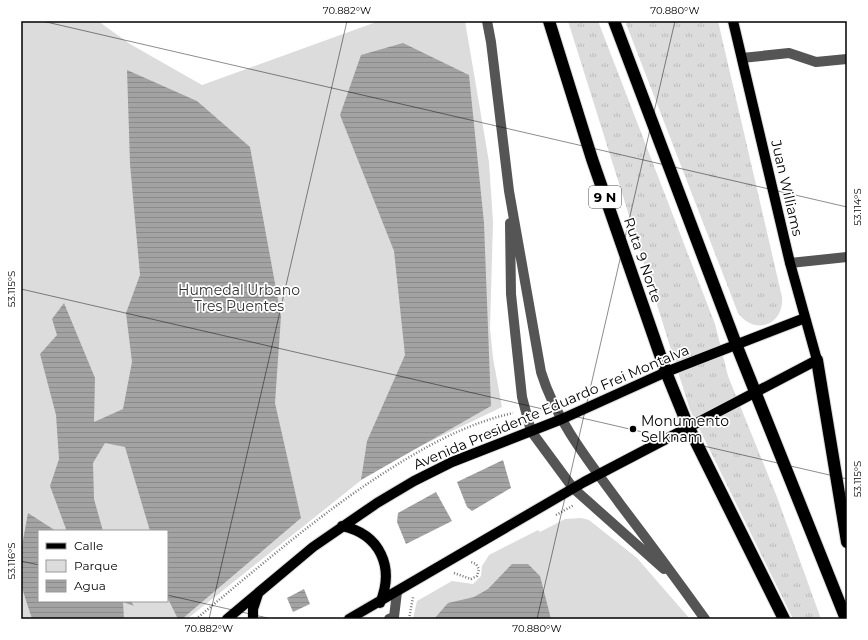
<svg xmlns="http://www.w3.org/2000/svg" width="868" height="640" viewBox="0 0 868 640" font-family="Montserrat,sans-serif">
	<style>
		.grass { fill: url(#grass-tufts) }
		.green { fill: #dcdcdc; fill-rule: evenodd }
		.water { fill: url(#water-rules) }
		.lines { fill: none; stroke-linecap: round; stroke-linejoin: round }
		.major-casing { stroke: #dbdbdb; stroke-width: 12 }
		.highway-casing { stroke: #dbdbdb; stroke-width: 14 }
		.path { stroke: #777; stroke-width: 2.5; stroke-dasharray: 1 2; stroke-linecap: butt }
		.minor { stroke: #555; stroke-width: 10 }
		.major { stroke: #000; stroke-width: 10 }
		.highway { stroke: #000; stroke-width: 12 }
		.ticks { fill: none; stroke: #000; stroke-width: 1; stroke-opacity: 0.45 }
		.poi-dot { fill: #000; stroke: #fff; stroke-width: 1.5 }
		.labels { text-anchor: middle; stroke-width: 3.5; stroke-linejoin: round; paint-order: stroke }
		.shield { fill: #fff; stroke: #4c4c4c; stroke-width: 1 }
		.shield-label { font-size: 13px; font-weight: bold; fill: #000 }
		.street-label { font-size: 14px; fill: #000; stroke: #fff }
		.park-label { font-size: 14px; fill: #333; stroke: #fff }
		.poi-label { font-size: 14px; fill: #000; stroke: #fff; text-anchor: start }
		.neatline { fill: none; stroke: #000; stroke-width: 1.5 }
		.ticks-label { font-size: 10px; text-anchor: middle; fill: #000 }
	</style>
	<defs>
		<pattern id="grass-tufts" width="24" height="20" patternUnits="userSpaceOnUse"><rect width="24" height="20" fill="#dcdcdc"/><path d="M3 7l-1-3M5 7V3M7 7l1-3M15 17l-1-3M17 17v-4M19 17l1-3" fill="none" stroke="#bbb"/></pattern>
		<pattern id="water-rules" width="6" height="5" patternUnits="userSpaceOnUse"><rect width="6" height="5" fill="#a3a3a3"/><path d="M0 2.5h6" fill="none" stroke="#8b8b8b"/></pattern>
	</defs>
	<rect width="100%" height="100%" fill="#fff"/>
	<path class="grass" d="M 568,21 L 598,21 L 715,324 L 728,376 L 777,497 L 821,619 L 793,619 L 690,410 Z
		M 625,21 L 718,21 L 782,297 C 784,325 755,336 738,313 Z"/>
	<path class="green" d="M 21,21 L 98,21 L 130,44 L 202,85 L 379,21 L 465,21 L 489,162 L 493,222 L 490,328 L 493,358 L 502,407 L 379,466 L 187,619 L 21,619 ZM 39,531 L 167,531 L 167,601 L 39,601 Z
		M 581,518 L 589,520 L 637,558 L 690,619 L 413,619 L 417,601 L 452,581 L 473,584 L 481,576 L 482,566 L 489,555 L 538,530 L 540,532 L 565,519 Z"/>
	<path class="water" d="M 403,43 L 469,75 L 484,223 L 491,406 L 361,480 L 367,441 L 405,355 L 394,251 L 340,115 L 361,55 Z
		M 127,70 L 197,101 L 250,147 L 281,316 L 275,403 L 301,518 L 182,619 L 178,619 L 167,597 L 167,531 L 150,531 L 125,447 L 105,443 L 93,463 L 94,499 L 103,531 L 64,531 L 66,529 L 50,486 L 59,459 L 56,415 L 40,354 L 57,335 L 52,319 L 64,303 L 95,378 L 94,422 L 123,409 L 132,362 L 126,313 L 140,275 L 130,164 Z
		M 503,460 L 511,488 L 472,511 L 467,507 L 457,482 Z
		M 436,492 L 452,521 L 406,544 L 397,522 L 398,513 Z
		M 28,513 L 56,531 L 39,531 L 39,601 L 131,601 L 134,606 L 123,602 L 124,619 L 32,619 L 21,585 L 21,551 Z
		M 512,564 L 528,564 L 540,576 L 551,619 L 434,619 L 448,603 L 474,597 L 488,589 Z
		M 304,589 L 310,604 L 293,612 L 287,598 Z"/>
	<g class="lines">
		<g class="major-casing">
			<path id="major" d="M 342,526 C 380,534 395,567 380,603
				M 227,619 L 313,547 L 377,503 L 414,481 L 452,462 L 562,419 L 666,372 L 805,318
				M 253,619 L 253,609 L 258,594
				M 349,619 L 584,482 L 817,360 L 790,263 L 733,21"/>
		</g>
		<g class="highway-casing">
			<path id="highway" d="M 549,21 L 592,159 L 666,372 L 688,426 L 784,619
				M 614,21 L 736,344 L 846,619
				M 817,360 L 847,542"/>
		</g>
		<path class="path" d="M 556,515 L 574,505
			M 454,573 L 471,579 L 477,576 L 479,569 L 476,564 L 471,562
			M 196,619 C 253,572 309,523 370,482 C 414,453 460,425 513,413
			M 409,619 L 413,597"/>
		<path class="minor" d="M 487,21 L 491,42 L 509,191 L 541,372 C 556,421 590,463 620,504 C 649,542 677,580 705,619
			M 742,58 L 789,53 L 816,62 L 847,59
			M 510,223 L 511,294 L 522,397 L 531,431 L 573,488 L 664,569
			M 790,263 L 847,257
			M 389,619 L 394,617 L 397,592"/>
		<use href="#major" class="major"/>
		<use href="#highway" class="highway"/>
	</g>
	<path class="ticks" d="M 42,21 L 847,207M 21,289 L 847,479M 21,561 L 39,565M 167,595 L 272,619M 209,619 L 347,21M 537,619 L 675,21"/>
	<circle class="poi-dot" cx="633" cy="429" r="4"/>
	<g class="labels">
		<rect class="shield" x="589" y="186" width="32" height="22" rx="3"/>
		<g class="shield-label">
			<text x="605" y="202">9 N</text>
		</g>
		<g class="street-label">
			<text transform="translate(787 188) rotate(77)" y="5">Juan Williams</text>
			<text transform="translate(643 260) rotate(71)" y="5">Ruta 9 Norte</text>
			<text transform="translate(551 407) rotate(-23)" y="5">Avenida Presidente Eduardo Frei Montalva</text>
		</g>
		<g class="park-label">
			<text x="239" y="295">Humedal Urbano<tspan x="239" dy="16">Tres Puentes</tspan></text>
		</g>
		<g class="poi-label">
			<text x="641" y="426">Monumento<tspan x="641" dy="16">Selknam</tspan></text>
		</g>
	</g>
	<rect width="868" height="640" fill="none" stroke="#ffffff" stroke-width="44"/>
	<rect x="38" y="530" width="130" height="72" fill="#ffffff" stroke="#999999"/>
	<rect x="46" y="543" width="20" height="6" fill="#000000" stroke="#999999"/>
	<text x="74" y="550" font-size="12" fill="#000000">Calle</text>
	<rect x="46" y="560" width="20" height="12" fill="#dcdcdc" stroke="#999999"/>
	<text x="74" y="570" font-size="12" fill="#000000">Parque</text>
	<rect x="46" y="580" width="20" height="12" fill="url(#water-rules)" stroke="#999999"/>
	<text x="74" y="590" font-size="12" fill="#000000">Agua</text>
	<rect x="22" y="22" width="824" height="596" class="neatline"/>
	<g class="ticks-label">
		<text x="347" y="14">70.882°W</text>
		<text x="675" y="14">70.880°W</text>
		<text transform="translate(857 207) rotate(-90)" y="4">53.114°S</text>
		<text transform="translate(11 289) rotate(-90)" y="4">53.115°S</text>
		<text transform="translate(857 479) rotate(-90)" y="4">53.115°S</text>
		<text transform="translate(11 561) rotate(-90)" y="4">53.116°S</text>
		<text x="209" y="632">70.882°W</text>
		<text x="537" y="632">70.880°W</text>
	</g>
</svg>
